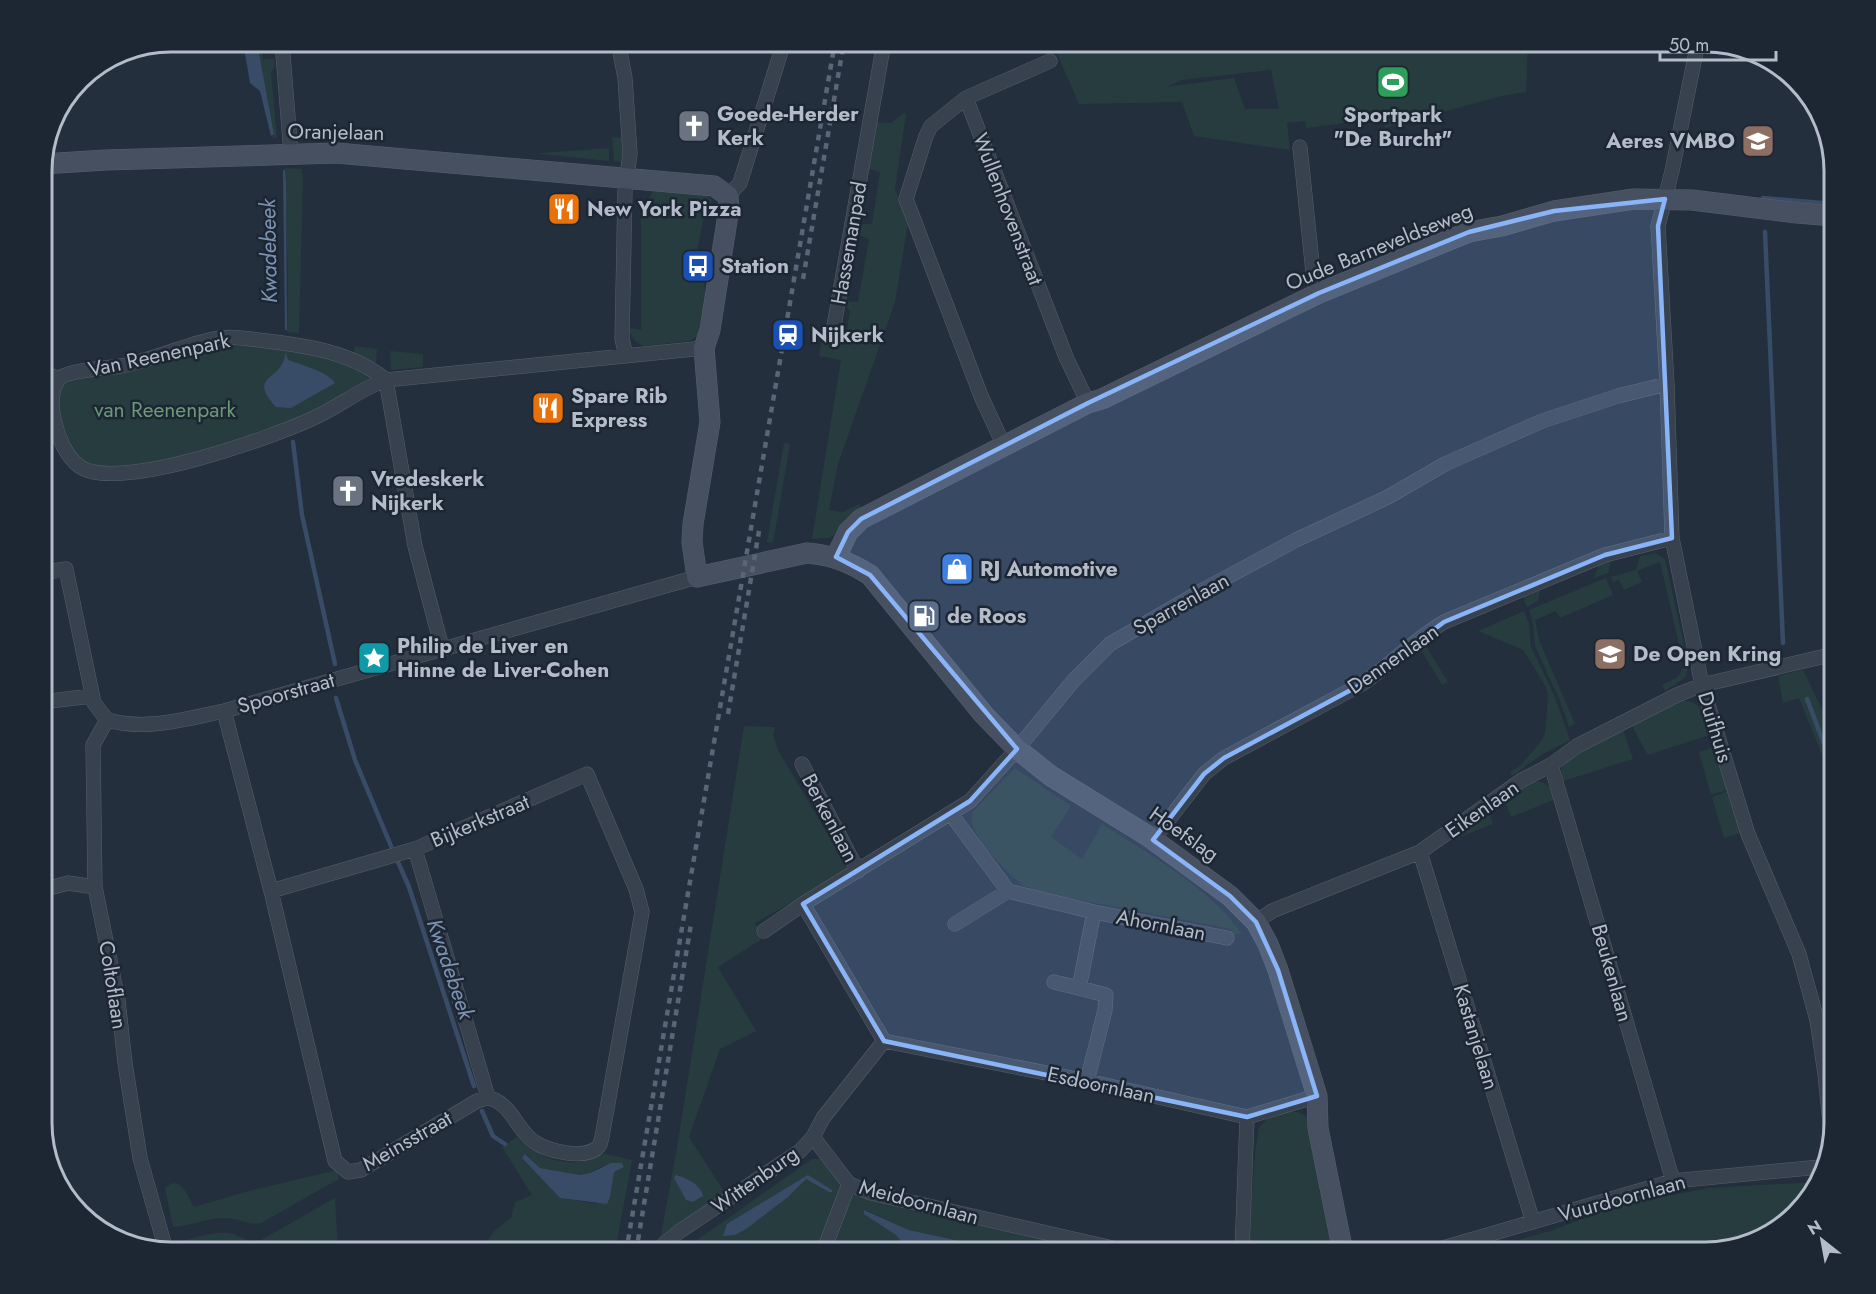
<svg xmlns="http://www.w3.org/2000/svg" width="1876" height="1294" viewBox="0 0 1876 1294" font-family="Jost,sans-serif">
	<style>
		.green { fill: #263c3f; fill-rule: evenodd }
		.water { fill: #394c67 }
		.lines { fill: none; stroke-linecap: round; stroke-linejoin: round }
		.stream { stroke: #394c67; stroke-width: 4.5 }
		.street-casing { stroke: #565f6c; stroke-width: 15 }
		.secondary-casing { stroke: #565f6c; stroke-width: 21 }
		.street { stroke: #38414e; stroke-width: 14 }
		.secondary { stroke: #465061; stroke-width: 20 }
		.rail { stroke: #5a6575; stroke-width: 4.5; stroke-dasharray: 6 6; stroke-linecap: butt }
		.marked { fill: #8ab4f8; fill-opacity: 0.2; stroke: #8ab4f8; stroke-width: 4.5; stroke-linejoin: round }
		.labels { text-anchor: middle; stroke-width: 5; stroke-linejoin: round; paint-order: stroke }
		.poi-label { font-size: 21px; font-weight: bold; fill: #b4bcc9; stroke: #1d2633; text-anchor: start }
		.street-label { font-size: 21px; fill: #b4bcc9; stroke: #1d2633 }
		.park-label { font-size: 21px; fill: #6b9a76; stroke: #1d2633 }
		.water-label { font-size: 22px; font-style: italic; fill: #7c92b1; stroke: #1d2633 }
		.rim { fill: none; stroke: #b4bcc9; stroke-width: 3 }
	</style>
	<rect width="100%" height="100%" fill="#242f3e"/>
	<path class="green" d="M 257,42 L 261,42 L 263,59 L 274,59 L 275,67 L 271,72 L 277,138 L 272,138 L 274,134 Z
		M 1052,42 L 1528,42 L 1526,92 L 1501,96 L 1385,128 L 1383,118 L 1306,128 L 1305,121 L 1287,123 L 1290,150 L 1194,136 L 1182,102 L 1079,104 ZM 1271,70 L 1279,109 L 1245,109 L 1234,78 L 1166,87 L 1182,80 Z
		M 904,113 L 906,114 L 895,189 L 908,223 L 895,302 L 838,464 L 829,510 L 843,512 L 859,504 L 861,507 L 844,520 L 833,536 L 828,538 L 812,539 L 841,360 L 819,356 L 822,340 L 845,343 L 850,311 L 847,307 L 847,302 L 858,302 L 869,239 L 858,235 L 860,224 L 872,224 L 880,172 L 869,169 L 877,122 L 891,123 Z
		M 612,137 L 624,138 L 623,162 L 614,161 Z
		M 609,148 L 609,161 L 540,154 L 540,153 Z
		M 285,168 L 302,169 L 303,180 L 299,333 L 287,332 L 288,283 Z
		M 654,189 L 706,195 L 711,199 L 713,207 L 706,206 L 696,257 L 695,280 L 704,281 C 706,300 710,332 690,341 L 643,346 C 635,342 631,337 629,328 L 641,330 L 641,211 Z
		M 212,345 C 264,345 321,349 368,372 L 371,380 L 286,427 L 178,460 L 112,468 L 90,466 L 76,459 L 54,422 L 61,382 Z
		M 355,346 L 377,349 L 376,365 L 353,356 Z
		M 390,351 L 423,354 L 423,367 L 391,370 Z
		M 784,443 L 790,444 L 773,543 L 767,542 Z
		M 1655,553 L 1665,559 L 1688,663 L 1686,677 L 1665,691 L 1662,685 L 1678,677 L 1684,667 L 1660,562 L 1637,571 L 1642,582 L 1624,590 L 1619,580 L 1613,582 L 1611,577 L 1636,570 L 1640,556 Z
		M 1609,561 L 1611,562 L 1608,573 L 1594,578 L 1599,564 Z
		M 1606,578 L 1613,595 L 1560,618 L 1556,611 L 1535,620 L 1539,640 L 1575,724 L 1569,727 L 1560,701 L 1535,646 L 1533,623 L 1529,610 Z
		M 1540,589 L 1538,601 L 1527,607 L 1522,595 Z
		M 1524,611 L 1529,623 L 1531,647 L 1554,695 L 1570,740 L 1541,755 L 1512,776 L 1510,772 L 1520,766 L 1542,740 L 1545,733 L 1548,695 L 1546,687 L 1523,650 L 1478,631 Z
		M 1426,646 L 1448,682 L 1442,685 L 1421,650 Z
		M 1803,670 L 1834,734 L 1834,785 L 1799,698 L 1783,703 L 1778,676 Z
		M 1684,699 L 1686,701 C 1704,702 1704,720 1709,735 L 1648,755 L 1632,726 Z
		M 744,726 L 775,727 L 773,735 L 779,752 L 849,870 L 755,923 L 762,939 L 718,967 L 756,1031 L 720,1049 L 689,1137 L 725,1193 L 659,1246 L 677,1148 ZM 679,1175 L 682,1177 L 701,1198 L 693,1202 L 674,1178 Z
		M 1623,730 L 1633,759 L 1563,781 C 1561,775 1560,768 1565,763 C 1576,749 1607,738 1623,730 Z
		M 1715,747 L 1727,790 L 1711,795 L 1699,752 Z
		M 1015,768 L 1071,806 L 1051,837 L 1082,859 L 1102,824 C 1146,852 1213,890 1241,933 L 1231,936 L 1231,929 L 1042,893 C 1036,891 1030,889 1024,886 C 1010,876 967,834 972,815 C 972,812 975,810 977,807 Z
		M 1533,781 C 1547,782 1551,787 1556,799 L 1511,817 L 1504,799 Z
		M 1728,791 L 1740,833 L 1724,838 L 1712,797 Z
		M 1488,810 L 1493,824 L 1447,842 L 1445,841 Z
		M 1286,1111 C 1301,1111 1306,1114 1314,1127 L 1333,1252 L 1248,1252 L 1255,1154 L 1259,1127 L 1269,1117 Z
		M 517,1137 C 536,1159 576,1172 601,1153 L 632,1160 L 615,1252 L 402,1251 L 450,1244 L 483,1248 L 494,1231 L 511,1218 L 515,1202 L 532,1195 L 502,1147 ZM 526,1154 L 540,1168 L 580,1175 L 590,1173 L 602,1166 L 622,1163 L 624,1167 L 614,1172 L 598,1204 L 560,1198 L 522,1158 Z
		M 812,1159 L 821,1159 L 842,1184 L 816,1252 L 680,1252 Z
		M 337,1170 L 339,1179 L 261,1223 C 248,1226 237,1217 224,1218 C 207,1218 190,1226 173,1227 L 165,1188 C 180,1174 187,1194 194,1207 L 249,1191 Z
		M 1816,1182 L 1812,1195 L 1762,1238 L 1705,1252 L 1477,1252 L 1550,1231 L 1609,1209 L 1641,1201 L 1709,1188 Z
		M 851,1190 L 868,1199 L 913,1211 L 1107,1252 L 1010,1252 L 909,1230 L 866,1210 L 863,1212 L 896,1235 L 910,1252 L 830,1252 Z
		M 335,1198 L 338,1251 L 215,1250 L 178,1252 L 176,1243 C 192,1239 212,1231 229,1233 C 242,1235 245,1243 261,1240 Z"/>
	<path class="water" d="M 243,42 L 257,42 L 274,134 L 271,136 L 260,91 L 250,83 Z
		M 283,170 L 285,170 L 286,184 L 287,330 L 285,330 Z
		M 285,352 L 288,360 C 300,364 328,372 335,383 L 291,408 L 276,407 C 249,378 276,380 283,362 C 285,359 285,356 285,352 Z
		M 525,1154 L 540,1168 L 580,1175 L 590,1173 L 611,1163 L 622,1163 L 624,1167 L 614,1172 L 610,1197 L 607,1204 L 560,1198 L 522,1158 Z
		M 676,1175 C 687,1178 701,1185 703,1196 L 693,1202 L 686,1200 L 674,1178 Z
		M 808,1175 L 832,1190 L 832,1192 L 829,1192 L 806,1179 L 788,1197 L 746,1229 L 735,1235 L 723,1236 L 727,1224 Z
		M 864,1210 L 909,1230 L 1010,1252 L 910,1252 L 896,1235 L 864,1214 Z"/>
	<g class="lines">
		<path class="stream" d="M 1763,198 L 1834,204
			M 1765,232 L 1783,643
			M 293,442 L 302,515 L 335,664
			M 336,698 L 355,760 L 391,846
			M 1807,699 L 1834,770
			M 398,862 L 409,887 L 474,1086
			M 482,1111 L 493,1136 L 505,1144"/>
		<g class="street-casing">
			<path id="street" d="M 282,42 L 291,154
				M 618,42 L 625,78 L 630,154 L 625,191 L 622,339 L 626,356
				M 1698,42 L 1672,171 L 1658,226 L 1667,384 L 1672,538 L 1702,685 L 1748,834 L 1799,954 L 1817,1020 L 1825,1074 L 1831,1134
				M 1050,61 L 966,98 L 1066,357 L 1088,403
				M 966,98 L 931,126 L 926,136 L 906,199 L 981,396 L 1004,446
				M 1300,147 L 1314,282 L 1319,293
				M 728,196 L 740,183 L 784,42
				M 832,337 L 884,42
				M 42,372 L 59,379
				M 42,573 L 66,569 L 94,703 L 107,720 C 146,731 186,719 224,711 L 697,577
				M 442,648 L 415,546 L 386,380 C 354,353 308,346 267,341 C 249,339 231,335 213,339 C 181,346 152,360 121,366 C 109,368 66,370 59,379 C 50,391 51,409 55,423 C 58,437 66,456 79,466 C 116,494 277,436 318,416 C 341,405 362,388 386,380 L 704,348
				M 42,702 L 92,696
				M 224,711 L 271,891 L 335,1161 L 348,1172 L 361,1170 L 477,1101 C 483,1099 488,1097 495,1100 C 512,1108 518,1130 533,1141 C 546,1151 586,1161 599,1146 C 601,1143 601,1140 602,1137 L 642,912 L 636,889 L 587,774 L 415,849 L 271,891
				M 107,720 L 93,745 L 95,887 L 118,1000 L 125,1063 L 140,1158 L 166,1250
				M 802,764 L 858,871
				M 1551,765 L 1673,1181
				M 951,814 L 1008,891 L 1094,912 L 1227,938
				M 1153,840 L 1204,774 L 1224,758 L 1362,684 C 1390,665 1414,640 1444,622 L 1605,555 L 1672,538
				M 415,849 L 488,1097
				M 1420,852 L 1533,1222
				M 42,890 L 68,883 L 95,887
				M 803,904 L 884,1041
				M 1256,922 L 1272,911 L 1420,852 L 1522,780 L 1551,765 L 1577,746 L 1677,695 L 1702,685 L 1834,654
				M 955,924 L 1008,891
				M 764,931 L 803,904 L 970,801 L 1017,749 L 1074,680 L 1110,644 L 1203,590 L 1296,540 L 1388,497 L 1445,464 L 1542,421 L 1618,396 L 1667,384
				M 1054,982 L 1079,988
				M 884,1041 L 1087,1081 L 1247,1117 L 1317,1096
				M 1087,1081 L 1105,1010 L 1106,995 L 1079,988 L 1094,912
				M 813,1137 L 849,1184 L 871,1193 L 1130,1252
				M 658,1252 L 665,1243 L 680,1231 L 800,1151 L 813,1137 L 823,1118 L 884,1041
				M 823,1252 L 849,1184
				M 1242,1252 L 1247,1117
				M 1429,1252 L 1673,1181 L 1820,1167"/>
		</g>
		<g class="secondary-casing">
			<path id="secondary" d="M 42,164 L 106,160 L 336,153 L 714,186 L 728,196 L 729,208 L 710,330 L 704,348 L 710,422 L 693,524 L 692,542 L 697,577 L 807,553 C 832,555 849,562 870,575 L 984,715 L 1017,749 L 1051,776 L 1148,836 L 1230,896 L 1256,922 L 1268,944 L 1278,970 L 1317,1096 L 1318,1128 L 1343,1252
				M 836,557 L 848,532 L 861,519 L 1088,403 L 1102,399 L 1319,293 L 1469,232 L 1502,226 L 1554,211 L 1634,199 L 1692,200 L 1797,213 L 1834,216"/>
		</g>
		<use href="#street" class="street"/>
		<use href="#secondary" class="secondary"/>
		<path class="rail" d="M 803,279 L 844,42
			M 728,714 L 759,531
			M 626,1252 L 835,42
			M 636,1252 L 691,924"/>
	</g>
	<path class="marked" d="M 1665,199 L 1658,226 L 1672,538 L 1605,555 L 1444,622 L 1362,684 L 1224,758 L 1204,774 L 1153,840 L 1230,896 L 1256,922 L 1278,970 L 1317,1096 L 1247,1117 L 884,1041 L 803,904 L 970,801 L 1017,749 L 870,575 L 836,557 L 848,532 L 861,519 L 1088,403 L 1319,293 L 1469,232 L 1554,211 Z"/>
	<defs>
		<g id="stadium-square" transform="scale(1.725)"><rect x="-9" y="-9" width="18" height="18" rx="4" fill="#2e9e5b" stroke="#1d2633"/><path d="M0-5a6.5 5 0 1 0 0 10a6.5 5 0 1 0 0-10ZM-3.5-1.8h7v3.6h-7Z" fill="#fff"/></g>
		<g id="church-square" transform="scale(1.725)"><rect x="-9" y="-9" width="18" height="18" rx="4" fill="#6b7280" stroke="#1d2633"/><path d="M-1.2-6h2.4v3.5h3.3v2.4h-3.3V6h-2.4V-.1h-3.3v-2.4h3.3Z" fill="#fff"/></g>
		<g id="school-square" transform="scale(1.725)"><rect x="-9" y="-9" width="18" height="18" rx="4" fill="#8d6e63" stroke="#1d2633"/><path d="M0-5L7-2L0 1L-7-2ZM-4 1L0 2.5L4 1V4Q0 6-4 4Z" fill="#fff"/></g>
		<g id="restaurant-square" transform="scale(1.725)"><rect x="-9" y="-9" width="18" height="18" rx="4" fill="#e8710a" stroke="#1d2633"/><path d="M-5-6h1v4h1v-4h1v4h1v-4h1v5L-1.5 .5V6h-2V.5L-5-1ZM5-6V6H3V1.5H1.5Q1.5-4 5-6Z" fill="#fff"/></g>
		<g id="bus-square" transform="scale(1.725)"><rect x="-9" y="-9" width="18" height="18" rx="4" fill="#1a4fb4" stroke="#1d2633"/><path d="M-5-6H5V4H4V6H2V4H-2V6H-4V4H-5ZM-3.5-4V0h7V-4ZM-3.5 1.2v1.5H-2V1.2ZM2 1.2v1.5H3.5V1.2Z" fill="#fff"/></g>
		<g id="station-square" transform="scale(1.725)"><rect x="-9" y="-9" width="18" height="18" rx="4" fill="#1a4fb4" stroke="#1d2633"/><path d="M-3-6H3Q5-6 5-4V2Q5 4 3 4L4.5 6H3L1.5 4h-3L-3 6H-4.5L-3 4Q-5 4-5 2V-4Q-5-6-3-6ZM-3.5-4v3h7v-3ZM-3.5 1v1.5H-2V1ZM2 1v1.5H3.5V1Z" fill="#fff"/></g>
		<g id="shop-square" transform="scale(1.725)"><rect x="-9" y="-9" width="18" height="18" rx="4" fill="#3f7fe0" stroke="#1d2633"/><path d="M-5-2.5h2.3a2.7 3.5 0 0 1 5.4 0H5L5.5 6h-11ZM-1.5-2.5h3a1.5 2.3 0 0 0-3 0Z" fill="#fff"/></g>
		<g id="fuel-square" transform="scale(1.725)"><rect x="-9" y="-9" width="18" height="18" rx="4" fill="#5c6f8a" stroke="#1d2633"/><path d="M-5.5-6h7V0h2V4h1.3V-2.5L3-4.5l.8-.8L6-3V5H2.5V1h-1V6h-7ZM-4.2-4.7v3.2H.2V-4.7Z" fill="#fff"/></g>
		<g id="sight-square" transform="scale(1.725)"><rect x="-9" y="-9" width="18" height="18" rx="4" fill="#0f9aa8" stroke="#1d2633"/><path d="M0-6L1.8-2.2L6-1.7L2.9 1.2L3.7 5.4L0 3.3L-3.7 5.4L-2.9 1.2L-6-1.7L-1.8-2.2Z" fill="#fff"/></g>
	</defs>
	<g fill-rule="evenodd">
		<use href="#stadium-square" x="1393" y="82"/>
		<use href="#church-square" x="694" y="126"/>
		<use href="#school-square" x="1758" y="141"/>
		<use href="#restaurant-square" x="564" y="209"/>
		<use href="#bus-square" x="698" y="266"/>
		<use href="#station-square" x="788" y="335"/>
		<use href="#restaurant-square" x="548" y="408"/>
		<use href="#church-square" x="348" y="491"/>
		<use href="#shop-square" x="957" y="569"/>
		<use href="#fuel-square" x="924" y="616"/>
		<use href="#school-square" x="1610" y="654"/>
		<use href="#sight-square" x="374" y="658"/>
	</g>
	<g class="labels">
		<g class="poi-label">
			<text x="717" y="121">Goede-Herder<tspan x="717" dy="24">Kerk</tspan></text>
			<text x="1393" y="122" text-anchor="middle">Sportpark<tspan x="1393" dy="24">"De Burcht"</tspan></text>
			<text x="1735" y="148" text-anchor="end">Aeres VMBO</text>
			<text x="587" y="216">New York Pizza</text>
			<text x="721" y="273">Station</text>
			<text x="811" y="342">Nijkerk</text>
			<text x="571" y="403">Spare Rib<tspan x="571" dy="24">Express</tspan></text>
			<text x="371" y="486">Vredeskerk<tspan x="371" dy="24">Nijkerk</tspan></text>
			<text x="980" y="576">RJ Automotive</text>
			<text x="947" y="623">de Roos</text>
			<text x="397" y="653">Philip de Liver en<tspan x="397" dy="24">Hinne de Liver-Cohen</tspan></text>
			<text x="1633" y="661">De Open Kring</text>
		</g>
		<g class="street-label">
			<text transform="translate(336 132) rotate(1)" y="7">Oranjelaan</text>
			<text transform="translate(1008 209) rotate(69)" y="7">Wullenhovenstraat</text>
			<text transform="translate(849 243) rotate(-80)" y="7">Hassemanpad</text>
			<text transform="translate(1379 247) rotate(-22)" y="7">Oude Barneveldseweg</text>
			<text transform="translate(159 355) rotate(-12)" y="7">Van Reenenpark</text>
			<text transform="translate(1181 604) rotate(-29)" y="7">Sparrenlaan</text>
			<text transform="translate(1393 659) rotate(-35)" y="7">Dennenlaan</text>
			<text transform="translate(286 693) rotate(-16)" y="7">Spoorstraat</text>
			<text transform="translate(1715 727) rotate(73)" y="7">Duifhuis</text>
			<text transform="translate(1482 809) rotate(-35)" y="7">Eikenlaan</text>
			<text transform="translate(830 818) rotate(62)" y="7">Berkenlaan</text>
			<text transform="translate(480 821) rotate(-23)" y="7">Bijkerkstraat</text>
			<text transform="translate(1184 834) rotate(35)" y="7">Hoefslag</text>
			<text transform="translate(1161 925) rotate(11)" y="7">Ahornlaan</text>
			<text transform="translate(1612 973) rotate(74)" y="7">Beukenlaan</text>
			<text transform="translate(113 985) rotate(81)" y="7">Coltoflaan</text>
			<text transform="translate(1476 1037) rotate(73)" y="7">Kastanjelaan</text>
			<text transform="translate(1101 1085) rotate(12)" y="7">Esdoornlaan</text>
			<text transform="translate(407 1141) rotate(-30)" y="7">Meinsstraat</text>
			<text transform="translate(755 1180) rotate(-35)" y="7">Wittenburg</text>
			<text transform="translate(1622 1198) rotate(-15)" y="7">Vuurdoornlaan</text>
			<text transform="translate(919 1202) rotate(15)" y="7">Meidoornlaan</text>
		</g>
		<g class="park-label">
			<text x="165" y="417">van Reenenpark</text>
		</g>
		<g class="water-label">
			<text transform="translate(268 251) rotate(-91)" y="8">Kwadebeek</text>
			<text transform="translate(451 969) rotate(71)" y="8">Kwadebeek</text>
		</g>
	</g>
	<path d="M0 0H1876V1294H0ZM171 52H1705A119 119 0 0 1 1824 171V1123A119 119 0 0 1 1705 1242H171A119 119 0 0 1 52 1123V171A119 119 0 0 1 171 52Z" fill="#1d2633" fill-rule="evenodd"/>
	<path class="rim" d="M171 52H1705A119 119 0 0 1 1824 171V1123A119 119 0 0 1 1705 1242H171A119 119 0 0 1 52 1123V171A119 119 0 0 1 171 52Z"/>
	<g transform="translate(1822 1240) rotate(329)" stroke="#1d2633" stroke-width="4.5" paint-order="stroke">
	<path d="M0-4.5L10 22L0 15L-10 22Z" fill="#b4bcc9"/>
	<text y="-9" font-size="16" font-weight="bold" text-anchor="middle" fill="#b4bcc9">N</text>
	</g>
	<path d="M1660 51v9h116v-9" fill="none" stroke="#b4bcc9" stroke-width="3"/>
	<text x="1669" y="51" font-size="18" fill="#b4bcc9" stroke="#1d2633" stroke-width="4.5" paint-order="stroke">50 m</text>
</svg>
